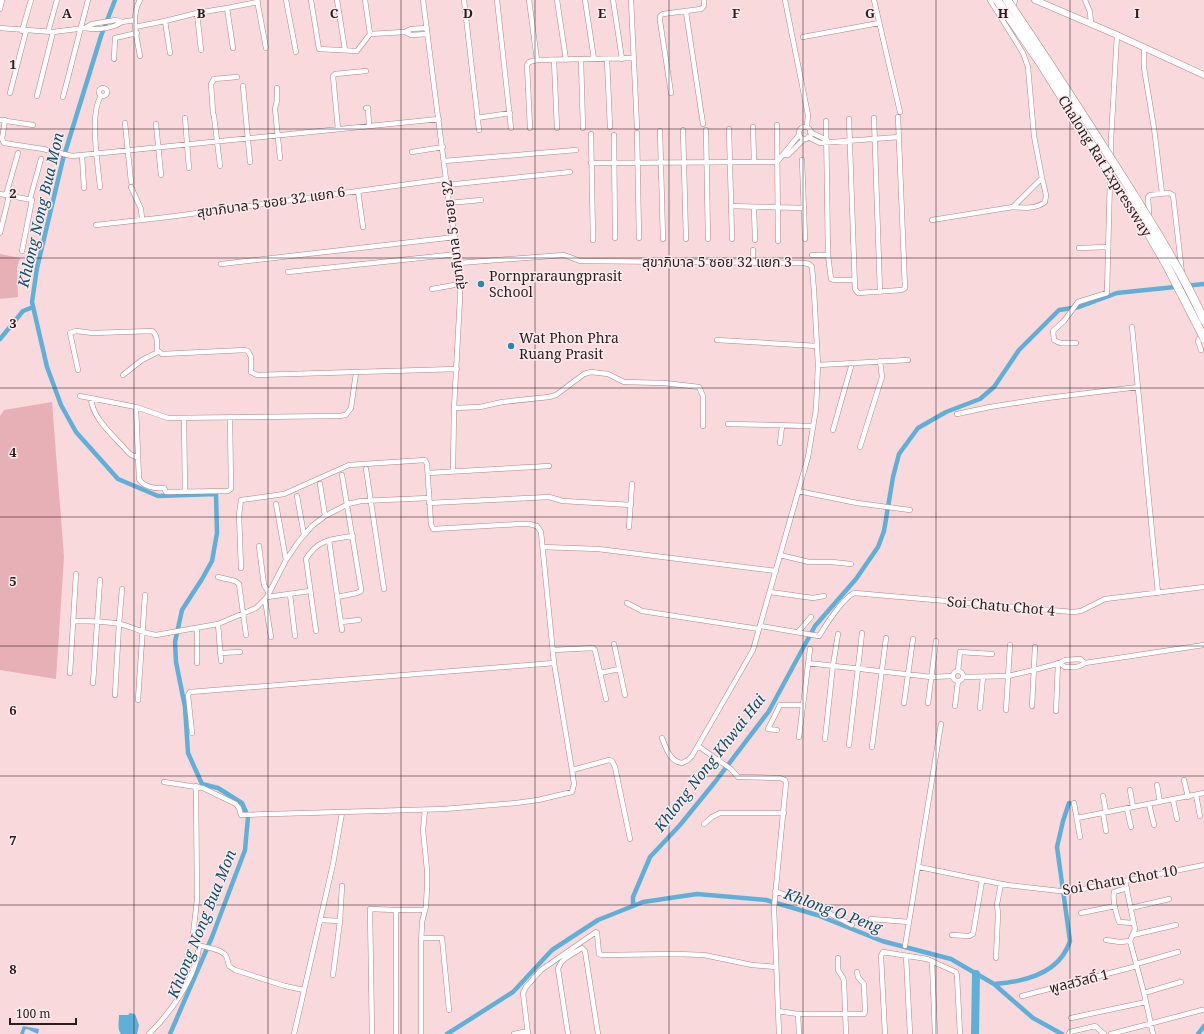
<svg xmlns="http://www.w3.org/2000/svg" width="1204" height="1034" viewBox="0 0 1204 1034" font-family="'Noto Serif','Noto Sans Thai',serif">
	<style>
		.green { fill: #e7b0b7 }
		.water { fill: #5fb0d9 }
		.lines { fill: none; stroke-linecap: round; stroke-linejoin: round }
		.canal { stroke: #5fb0d9; stroke-width: 4.5 }
		.river { stroke: #5fb0d9; stroke-width: 8 }
		.minor-casing { stroke: #ac868b; stroke-width: 5.5 }
		.secondary-casing { stroke: #ac868b; stroke-width: 7 }
		.minor { stroke: #fff; stroke-width: 4.5 }
		.secondary { stroke: #fff; stroke-width: 6 }
		.motorway-bridge-casing { stroke: #ac868b; stroke-width: 9; stroke-linecap: butt }
		.motorway-bridge { stroke: #fff; stroke-width: 8 }
		.grid { fill: none; stroke: #2a1c1e; stroke-width: 1; stroke-opacity: 0.55 }
		.poi-dot { fill: #2789b3; stroke: #fcebec; stroke-width: 1.5 }
		.labels { text-anchor: middle; stroke-width: 3; stroke-linejoin: round; paint-order: stroke }
		.street-label { font-size: 14px; fill: #2a1c1e; stroke: #fcebec }
		.poi-label { font-size: 14px; fill: #2a1c1e; stroke: #fcebec; text-anchor: start }
		.water-label { font-size: 15px; font-style: italic; fill: #0b4f6a; stroke: #fcebec }
		.grid-label { font-size: 13px; text-anchor: middle; font-weight: bold; fill: #2a1c1e; stroke: #fcebec; stroke-width: 3; stroke-linejoin: round; paint-order: stroke }
	</style>
	<rect width="100%" height="100%" fill="#fad9dc"/>
	<path class="green" d="M 0,254 L 20,258 L 17,268 L 18,297 L 0,299 Z
		M 52,402 L 64,557 L 56,679 L 0,670 L 0,416 L 4,410 Z"/>
	<path class="water" d="M 130,1013 L 135,1014 L 139,1025 L 137,1034 L 121,1034 C 117,1029 119,1021 119,1015 L 128,1015 Z
		M 23,1026 L 39,1029 L 38,1034 L 27,1029 L 25,1030 L 24,1034 L 20,1034 Z"/>
	<g class="lines">
		<path class="canal" d="M 115,0 L 101,36 L 63,159 L 37,268 L 32,302 L 47,367 L 61,405 L 76,432 L 118,479 L 158,496 L 216,494 L 217,533 L 212,561 L 202,579 L 182,610 L 175,642 L 176,662 L 185,707 L 188,753 L 202,784 L 218,788 L 242,803 L 248,817 L 245,850 L 212,937 L 170,1034
			M 0,339 L 23,311 L 33,307
			M 633,906 L 633,897 L 650,857 L 680,825 L 715,782 L 769,711 L 815,626 L 856,579 L 878,547 L 884,531 L 893,477 L 899,454 L 918,428 L 946,412 L 980,399 L 994,387 L 1019,350 L 1059,310 L 1079,307 L 1117,293 L 1204,284
			M 994,984 C 1024,982 1060,973 1070,941 L 1057,847 L 1063,821 L 1069,803
			M 447,1034 L 513,992 L 552,950 L 598,920 L 643,902 L 697,894 L 766,900 L 817,915 L 882,941 L 951,959 L 994,984 L 1033,1018 L 1062,1034
			M 1198,1034 L 1204,1026"/>
		<path class="river" d="M 975,1034 L 976,974"/>
		<g class="minor-casing">
			<path id="minor" d="M 257,0 L 266,48
				M 286,0 L 296,52
				M 311,0 L 319,49 L 357,51 L 370,34 L 405,32
				M 337,0 L 345,50
				M 365,0 L 370,34
				M 423,0 L 449,203 L 459,263 L 460,298 L 454,408 L 453,471
				M 464,0 L 479,130
				M 497,0 L 511,128
				M 529,0 L 537,60
				M 557,0 L 566,60
				M 585,0 L 594,59
				M 613,0 L 622,59
				M 631,0 L 637,127
				M 785,0 L 808,115 L 807,127
				M 874,0 L 900,112
				M 1085,0 L 1090,12 L 1091,23
				M 227,8 L 233,48
				M 1013,8 L 1015,0
				M 0,9 L 2,0
				M 686,12 L 703,124
				M 197,13 L 201,50
				M 165,21 L 170,53
				M 135,27 L 165,21 L 197,13 L 227,8 L 258,2
				M 0,28 L 53,32 L 85,28 L 92,24 L 116,20 L 122,22 L 135,20
				M 85,28 C 97,30 112,29 122,22
				M 427,28 L 411,29 L 405,32 L 411,35 L 427,34
				M 22,31 L 31,0
				M 48,32 L 57,0
				M 803,37 L 879,23
				M 1144,48 L 1144,68 L 1154,128 L 1162,193
				M 140,56 C 137,38 130,17 140,0
				M 114,59 L 115,38 L 137,33
				M 607,59 L 610,127
				M 554,60 L 557,128
				M 581,60 L 583,128
				M 243,86 L 250,162
				M99 92a4 4 0 1 1 8 0a4 4 0 1 1-8 0Z
				M 277,88 L 277,100 L 275,109 L 280,158
				M 10,93 L 26,31
				M 671,93 L 660,21 L 660,16 L 663,14 L 701,9 L 704,6 L 704,0
				M 37,96 L 53,32
				M 63,97 L 88,0
				M 366,108 L 368,108 L 369,126
				M 185,118 L 189,168
				M 477,118 L 510,113
				M 874,118 L 880,292
				M 849,119 L 855,289 L 858,293 L 902,290 L 905,288 L 898,117
				M 0,120 L 33,125
				M 5,120 L 2,139 L 4,143 L 43,149 L 72,156 L 439,119
				M 826,121 L 828,255 L 831,279 L 835,280 L 854,280
				M 125,123 L 131,182
				M 156,124 L 161,175
				M 777,125 L 778,241
				M 753,127 L 754,162
				M799 133a6 6 0 1 1 12 0a6 6 0 1 1-12 0Z
				M 530,128 L 527,65 L 529,62 L 537,60 L 634,58
				M 338,129 L 333,76 L 335,74 L 366,71
				M 729,129 L 732,239
				M 683,130 L 686,239
				M 706,130 L 708,239
				M 660,131 L 663,239
				M 810,132 L 827,140
				M 637,133 L 639,238
				M 591,134 L 593,240
				M 614,135 L 615,238
				M 808,137 L 820,143 L 833,142 L 899,137
				M 412,152 L 443,147
				M 82,155 L 84,188
				M 783,155 L 788,155 L 804,139
				M 802,160 L 805,239
				M 444,161 L 576,150
				M 591,163 L 777,162 L 799,135
				M 220,166 L 214,116 L 213,113 L 211,84 L 214,79 L 237,77
				M 447,185 L 570,172
				M 100,187 C 98,165 89,114 101,96
				M 131,187 L 141,209 L 142,219
				M 358,191 L 363,227
				M 0,194 L 32,200 L 22,251
				M 6,195 L 18,153
				M 30,199 L 41,159
				M 449,203 L 481,200
				M 731,206 L 804,208
				M 754,207 L 755,240
				M 1013,207 C 1024,208 1036,209 1045,202 L 1046,195 L 1042,178
				M 1149,213 L 1148,197 L 1150,195 L 1169,193 L 1173,195 L 1182,273
				M 932,220 L 1013,207 L 1042,178 L 1034,136 L 1028,67 L 1023,53 L 990,0
				M 96,225 L 168,217 L 446,179
				M 0,233 L 9,196
				M 1079,248 L 1108,247
				M 753,250 L 753,262
				M 812,255 L 828,255
				M 459,263 L 564,255 L 580,261 L 804,263 L 809,264 L 812,267 L 814,291 L 818,365 L 816,409 L 808,457 L 753,650 L 692,756 L 688,760 L 682,763 C 670,762 666,748 662,738
				M 221,264 L 455,237
				M 288,272 L 458,254
				M 432,289 L 460,284
				M 1132,327 L 1158,593
				M 717,340 L 817,346
				M 1076,343 C 1068,343 1061,345 1054,340 L 1053,331 L 1064,321 L 1078,302 L 1107,293 L 1111,140 L 1117,35
				M 1201,350 L 1198,341 L 1200,337 L 1204,336
				M 818,365 L 908,360
				M 78,370 L 70,333 L 76,331 L 93,333 L 152,331 C 158,335 157,343 157,350 L 162,354 L 245,350 L 248,351 L 251,357 L 251,372 L 257,375 L 457,369
				M 123,375 L 142,360 L 158,352
				M 80,396 L 136,407 L 168,418 L 339,416 L 346,415 L 351,408 L 356,373
				M 91,398 C 92,418 113,435 126,450 L 130,454 L 138,458
				M 136,407 L 139,479 C 143,487 156,489 164,488 L 166,492 L 228,491 L 231,489 L 230,418
				M 454,408 L 480,407 L 502,402 L 549,397 L 556,395 L 584,374 L 591,372 L 608,374 L 624,382 L 664,383 L 699,387 L 703,396 L 703,426
				M 957,414 L 990,407 L 1047,398 L 1138,387
				M 184,418 L 185,491
				M 728,424 L 813,426
				M 833,430 L 852,363
				M 780,443 L 782,426
				M 860,447 L 882,377 L 880,361
				M 366,469 L 384,589
				M 428,473 L 549,466
				M 320,484 L 325,516
				M 798,491 L 857,503 L 910,510
				M 297,496 L 304,535
				M 429,503 L 549,497 L 563,501 L 631,505
				M 276,504 L 286,560
				M 629,527 L 632,484
				M 329,540 L 342,630
				M 259,546 L 264,585 L 269,593
				M 543,547 L 598,549 L 776,571
				M 780,555 L 809,562 L 832,562 L 851,564
				M 218,577 L 235,581 L 239,584 L 246,635
				M 770,592 L 813,598 L 824,596
				M 290,594 L 295,636
				M 267,597 L 310,591
				M 337,597 L 357,593 L 361,591 L 361,589 L 342,475
				M 265,600 L 271,637
				M 627,603 L 642,611 L 759,629
				M 73,621 C 88,621 105,621 120,624 C 132,627 143,633 156,635 L 218,624 L 256,608 L 267,597 L 286,560 L 299,541 L 312,526 L 325,516 L 348,504 L 361,501 L 429,498
				M 341,622 L 359,620
				M 218,624 L 221,661
				M 761,626 L 819,636 C 825,626 845,595 855,593 L 1073,612 L 1081,611 L 1105,599 L 1204,587
				M 197,628 L 197,663
				M 316,631 L 306,559 C 318,539 332,539 353,536
				M 798,632 L 811,617
				M 614,644 L 625,695
				M 553,650 L 593,648 L 595,650 L 606,699
				M 220,653 L 240,652
				M 808,663 L 931,677 L 953,676
				M 1060,663 L 1065,667 C 1073,667 1079,668 1085,663
				M 1085,663 L 1204,645
				M 958,671 L 960,652 L 992,654
				M953 676a5 5 0 1 1 10 0a5 5 0 1 1-10 0Z
				M 70,673 L 76,574
				M 600,673 L 619,669
				M 963,677 L 1008,676 L 1034,670 L 1060,663 L 1065,660 L 1080,659 L 1085,663
				M 93,683 L 100,580
				M 115,695 L 119,624 L 122,589
				M 138,700 L 145,595
				M 904,703 L 913,639
				M 928,703 L 936,641
				M 955,706 L 958,681
				M 1032,706 L 1035,647
				M 980,708 L 983,677
				M 1006,710 L 1010,645
				M 1056,711 L 1058,663
				M 777,730 L 768,729 L 780,705 L 803,705
				M 192,733 L 188,695 L 190,692 L 554,663
				M 799,737 L 810,649
				M 825,739 L 833,665 L 838,634
				M 849,745 L 862,633
				M 698,746 L 731,769 L 738,777 L 780,778 L 785,780 L 786,783 L 774,908 L 779,1034
				M 872,747 L 886,638
				M 572,770 L 609,760 L 612,761 L 615,767 L 630,839
				M 1184,780 L 1188,797
				M 164,782 L 203,788 L 236,804 L 239,808 L 241,815 L 444,809 L 516,803 L 538,800 L 572,792 L 574,784 L 572,770 L 554,663 L 541,532 L 537,526 L 529,524 L 519,524 L 433,529 L 431,524 L 427,464 L 425,460 L 349,465 L 284,494 L 241,500 L 239,515 L 241,568
				M 1157,785 L 1160,802
				M 196,786 L 197,900 L 192,943 C 200,947 222,948 226,956 C 228,959 228,963 229,966 L 235,970 L 285,986 L 304,990
				M 1130,790 L 1133,807
				M 1196,795 L 1200,816
				M 1103,796 L 1106,812
				M 1173,800 L 1177,819
				M 1074,803 L 1080,837
				M 1149,804 L 1154,825
				M 1127,809 L 1131,827
				M 1103,813 L 1106,831
				M 1077,818 L 1204,793
				M 704,824 L 712,817 L 720,813 L 784,813
				M 919,867 L 1007,885 L 1060,891 L 1078,890 L 1125,881 L 1204,865
				M 1125,881 L 1135,929 L 1130,941 L 1144,993 L 1153,1034
				M 1127,888 L 1114,892 C 1112,901 1116,913 1119,922 L 1134,923
				M 775,891 L 817,907 L 852,925
				M 1131,908 L 1169,899
				M 1081,913 L 1115,906
				M 871,919 L 909,922 L 941,724
				M 320,920 L 340,921
				M 952,935 L 969,936 L 973,934 L 982,881
				M 1133,935 L 1176,925
				M 421,938 L 442,938 L 449,1010
				M 1106,940 L 1120,942 L 1130,941
				M 905,946 L 909,922
				M 906,956 L 910,1034
				M 838,958 L 838,970 L 843,978 L 844,981 L 846,1034
				M 996,958 L 998,914 L 997,904 L 1001,884
				M 932,961 L 935,1034
				M 1136,964 L 1178,952
				M 333,975 L 340,921 L 342,886
				M 1144,993 L 1181,982
				M 1022,996 L 1137,966
				M 778,1011 L 798,1014 L 864,1014 L 865,1012 L 864,984 L 858,977 L 857,972
				M 798,1014 L 799,1034
				M 1071,1018 L 1146,1002
				M 149,1034 C 171,1012 196,978 199,946
				M 294,1034 L 333,864 L 342,813
				M 372,1034 L 370,909 L 396,910
				M 396,1034 L 396,910 L 425,910
				M 421,1034 L 421,944 L 422,922 L 426,906 L 427,887 L 427,870 L 423,830 L 425,810
				M 514,1034 L 528,1031
				M 528,1034 L 523,993 L 526,987 L 541,970 L 596,932 L 597,933 L 599,954 L 602,955 L 677,954 L 704,955 L 752,965 L 776,967
				M 568,1034 L 558,969 C 561,958 573,954 582,948 L 585,951 L 598,1034
				M 885,1034 L 881,956 L 883,952 L 927,959 L 956,972 L 957,976 L 960,1034
				M 1069,1034 L 1070,1032 L 1095,1026 L 1104,1034
				M 1111,1034 L 1202,1010"/>
		</g>
		<g class="secondary-casing">
			<path id="secondary" d="M 1035,0 L 1117,35 L 1204,75"/>
		</g>
		<use href="#minor" class="minor"/>
		<use href="#secondary" class="secondary"/>
		<g class="motorway-bridge-casing">
			<path id="motorway-bridge" d="M 997,0 L 1041,64 L 1112,177 L 1140,219 L 1166,264 L 1204,338
				M 1007,0 C 1045,56 1082,113 1118,170 C 1149,219 1180,268 1204,320"/>
		</g>
		<use href="#motorway-bridge" class="motorway-bridge"/>
	</g>
	<path class="grid" d="M 134,0 L 134,1034M 268,0 L 268,1034M 401,0 L 401,1034M 535,0 L 535,1034M 669,0 L 669,1034M 803,0 L 803,1034M 936,0 L 936,1034M 1070,0 L 1070,1034M 0,129 L 1204,129M 0,258 L 1204,258M 0,388 L 1204,388M 0,517 L 1204,517M 0,646 L 1204,646M 0,776 L 1204,776M 0,905 L 1204,905"/>
	<g class="poi-dot">
		<circle cx="481" cy="284" r="4"/>
		<circle cx="511" cy="346" r="4"/>
	</g>
	<g class="labels">
		<g class="street-label">
			<text transform="translate(1105 166) rotate(58)" y="5">Chalong Rat Expressway</text>
			<text transform="translate(271 202) rotate(-8)" y="5">สุขาภิบาล 5 ซอย 32 แยก 6</text>
			<text transform="translate(453 235) rotate(-97)" y="5">สุขาภิบาล 5 ซอย 32</text>
			<text x="717" y="267">สุขาภิบาล 5 ซอย 32 แยก 3</text>
			<text transform="translate(1001 606) rotate(5)" y="5">Soi Chatu Chot 4</text>
			<text transform="translate(1120 880) rotate(-10)" y="5">Soi Chatu Chot 10</text>
			<text transform="translate(1079 981) rotate(-14)" y="5">พูลสวัสดิ์ 1</text>
		</g>
		<g class="poi-label">
			<text x="489" y="281">Pornpraraungprasit<tspan x="489" dy="16">School</tspan></text>
			<text x="519" y="343">Wat Phon Phra<tspan x="519" dy="16">Ruang Prasit</tspan></text>
		</g>
		<g class="water-label">
			<text transform="translate(41 210) rotate(-77)" y="5">Khlong Nong Bua Mon</text>
			<text transform="translate(710 763) rotate(-52)" y="5">Khlong Nong Khwai Hai</text>
			<text transform="translate(833 911) rotate(20)" y="5">Khlong O Peng</text>
			<text transform="translate(202 924) rotate(-68)" y="5">Khlong Nong Bua Mon</text>
		</g>
	</g>
	<g class="grid-label">
		<text x="67" y="18">A</text>
		<text x="201" y="18">B</text>
		<text x="334" y="18">C</text>
		<text x="468" y="18">D</text>
		<text x="602" y="18">E</text>
		<text x="736" y="18">F</text>
		<text x="870" y="18">G</text>
		<text x="1003" y="18">H</text>
		<text x="1137" y="18">I</text>
		<text x="13" y="69">1</text>
		<text x="13" y="198">2</text>
		<text x="13" y="328">3</text>
		<text x="13" y="457">4</text>
		<text x="13" y="586">5</text>
		<text x="13" y="715">6</text>
		<text x="13" y="845">7</text>
		<text x="13" y="974">8</text>
	</g>
	<path d="M10 1018v6h66v-6" fill="none" stroke="#2a1c1e" stroke-width="2"/>
	<text x="16" y="1018" font-size="12" fill="#2a1c1e" stroke="#fcebec" stroke-width="3" paint-order="stroke">100 m</text>
</svg>
